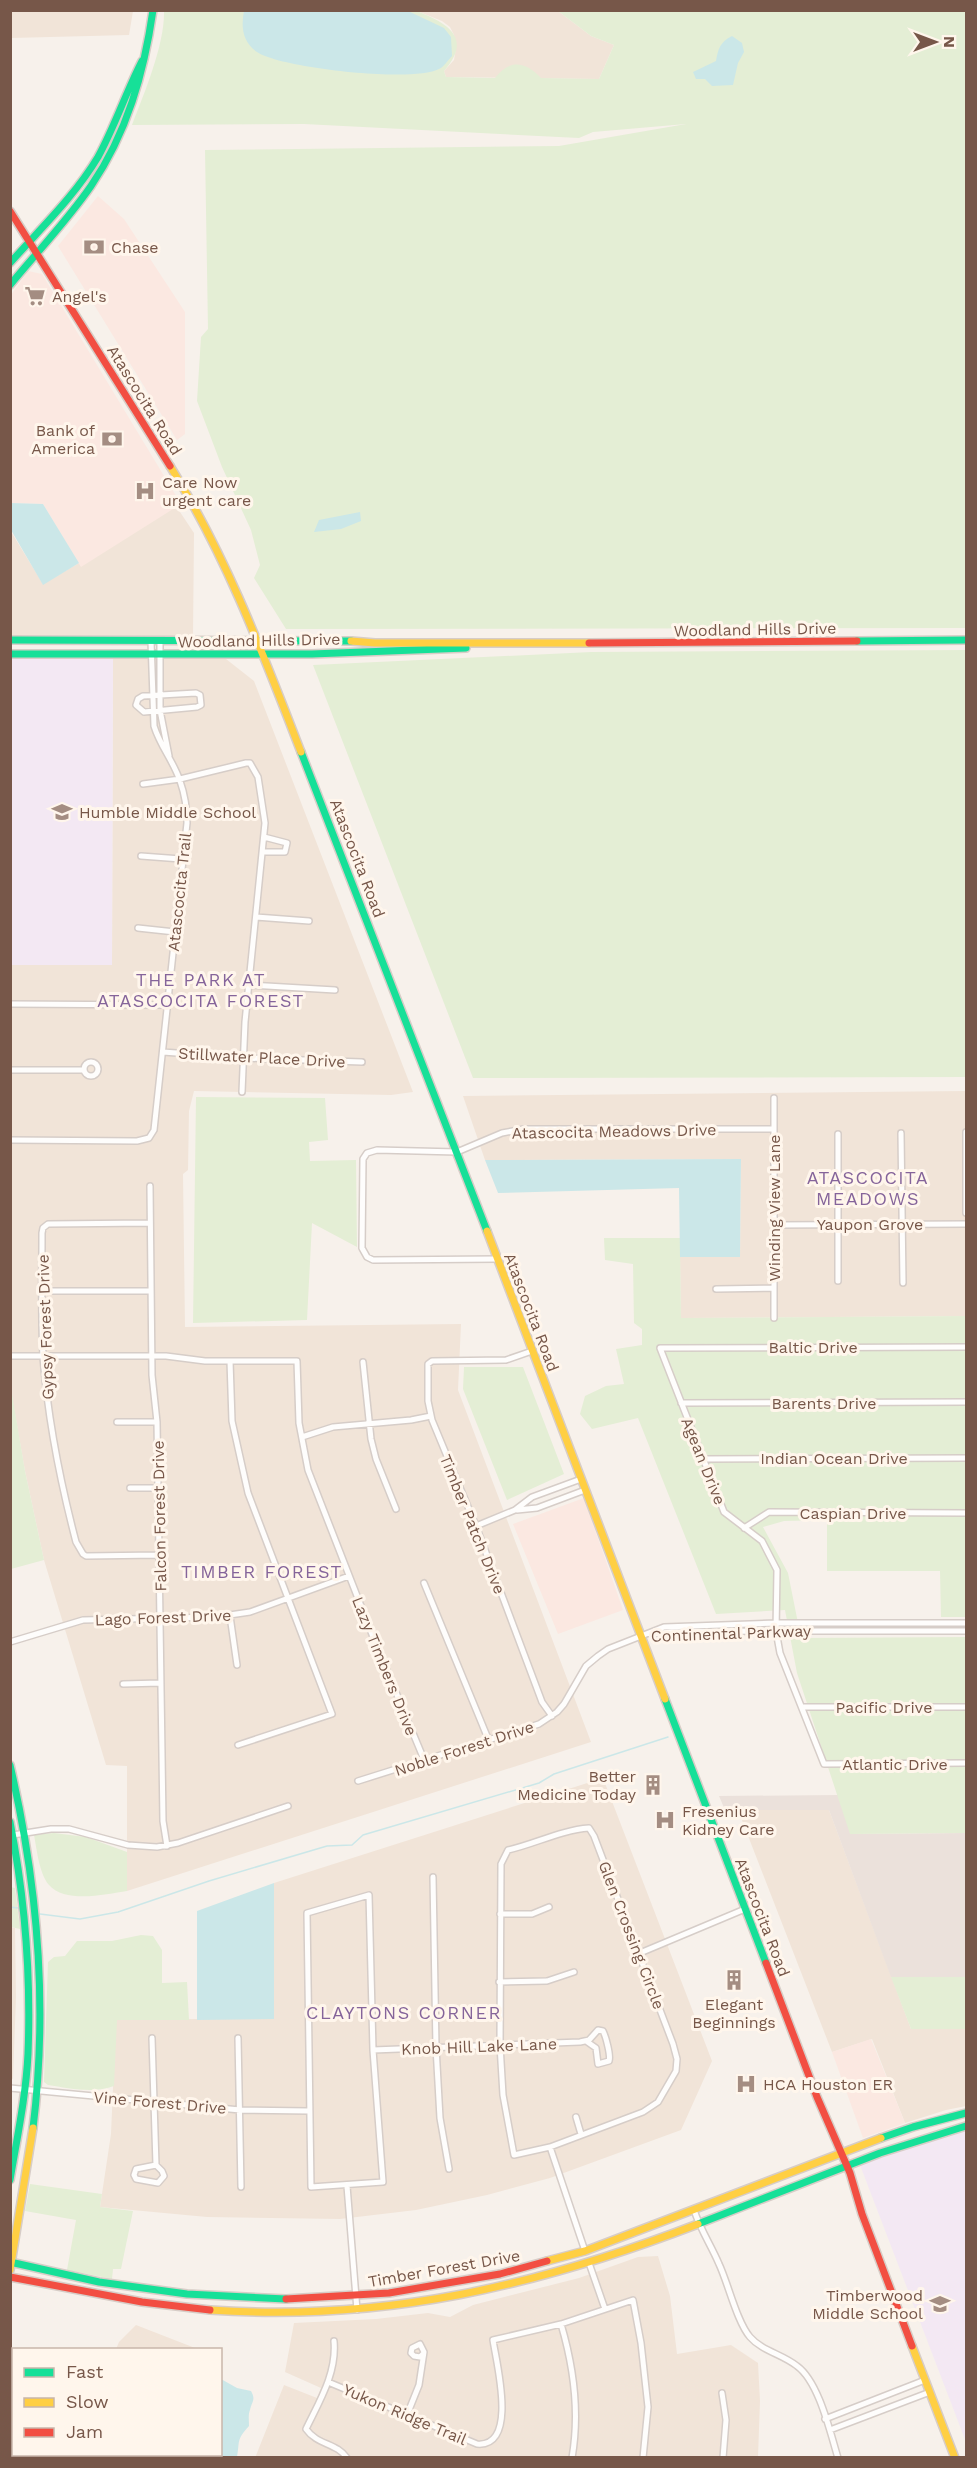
<svg xmlns="http://www.w3.org/2000/svg" width="977" height="2468" viewBox="0 0 977 2468" font-family="'Work Sans',sans-serif">
	<style>
		.residential { fill: #f1e4d8 }
		.commercial { fill: #fbe8e1 }
		.industrial { fill: #ebe1db }
		.education { fill: #f3e8f3 }
		.green { fill: #e4eed5 }
		.water { fill: #cbe7e8 }
		.lines { fill: none; stroke-linecap: round; stroke-linejoin: round }
		.stream { stroke: #cbe7e8; stroke-width: 1.5 }
		.street-casing { stroke: #d6cdc8; stroke-width: 8 }
		.fast-casing { stroke: #d7cdc7; stroke-width: 10 }
		.slow-casing { stroke: #d7cdc7; stroke-width: 10 }
		.jam-casing { stroke: #d7cdc7; stroke-width: 10 }
		.street { stroke: #fefdfc; stroke-width: 5 }
		.fast { stroke: #16e098; stroke-width: 7 }
		.slow { stroke: #ffcf43; stroke-width: 7 }
		.jam { stroke: #f24e42; stroke-width: 7 }
		.labels { text-anchor: middle; stroke-width: 6; stroke-linejoin: round; paint-order: stroke }
		.poi-label { font-size: 16px; fill: #775749; stroke: #fff6ec; text-anchor: start }
		.street-label { font-size: 16px; fill: #775749; stroke: #fff6ec }
		.neighbourhood-label { font-size: 18px; letter-spacing: 1.5px; fill: #85649a; stroke: #fff6ec }
	</style>
	<rect width="100%" height="100%" fill="#f7f1eb"/>
	<path class="residential" d="M 10,11 L 11,10 L 133,11 L 129,35 L 11,38 Z
		M 417,11 L 558,11 L 591,36 L 614,45 L 599,79 L 446,77 L 444,71 L 454,60 L 456,48 L 454,35 L 450,27 L 442,21 Z
		M 176,506 L 194,533 L 193,636 L 11,635 L 10,530 L 43,584 L 79,563 L 81,566 Z
		M 113,658 L 226,659 L 254,681 L 413,1092 L 391,1095 L 194,1091 L 189,1111 L 188,1170 L 183,1174 L 185,1327 L 461,1324 L 458,1390 L 591,1742 L 127,1891 L 127,1766 L 106,1765 L 44,1560 L 25,1471 L 10,1385 L 10,965 L 112,964 Z
		M 966,1091 L 966,1316 L 681,1318 L 680,1257 L 740,1257 L 741,1159 L 485,1160 L 463,1096 Z
		M 603,1778 L 712,2061 L 681,2130 L 550,2178 L 487,2195 L 416,2210 L 340,2219 L 207,2217 L 100,2207 L 111,2134 L 116,2020 L 274,2018 L 274,1883 Z
		M 738,1810 L 829,1810 L 911,2029 L 966,2029 L 966,2106 L 946,2110 L 905,2123 L 872,2039 L 832,2052 Z
		M 10,1927 L 15,1928 L 16,1997 L 13,2079 L 10,2078 Z
		M 658,2256 L 670,2296 L 677,2354 L 731,2345 L 758,2363 L 760,2401 L 758,2457 L 255,2458 L 284,2385 L 317,2398 L 321,2388 L 285,2372 L 294,2323 L 376,2319 L 428,2313 L 450,2317 L 473,2305 L 579,2278 L 638,2257 Z
		M 136,2325 L 195,2348 L 196,2349 L 116,2349 L 119,2342 Z
		M 11,2452 L 13,2452 L 14,2454 L 180,2454 L 181,2457 L 11,2458 Z"/>
	<path class="commercial" d="M 98,196 L 124,219 L 185,312 L 185,434 L 177,440 L 58,246 Z
		M 28,271 L 42,274 L 181,504 L 81,567 L 43,504 L 11,503 L 11,295 Z
		M 584,1498 L 623,1610 L 558,1634 L 513,1524 Z
		M 871,2039 L 905,2123 L 863,2138 L 832,2052 Z"/>
	<path class="industrial" d="M 838,1795 L 851,1834 L 966,1833 L 966,1977 L 891,1977 L 829,1810 L 725,1810 L 719,1796 Z"/>
	<path class="education" d="M 113,658 L 112,965 L 11,965 L 11,659 Z
		M 966,2131 L 966,2442 L 860,2165 L 917,2144 Z"/>
	<path class="green" d="M 164,11 L 417,11 C 446,23 474,37 444,71 L 446,77 L 495,78 C 510,58 526,62 541,78 L 599,79 L 614,45 L 591,36 L 558,11 L 966,11 L 966,628 L 286,629 L 254,578 L 260,565 L 251,530 L 222,467 L 197,401 L 201,337 L 208,329 L 205,150 L 559,146 L 686,124 L 593,132 L 579,138 L 304,124 L 132,125 C 144,94 165,44 164,11 Z
		M 966,650 L 966,1077 L 473,1078 L 313,665 L 591,652 Z
		M 196,1097 L 325,1098 L 328,1140 L 309,1142 L 310,1161 L 356,1160 L 357,1247 L 312,1223 L 307,1320 L 193,1323 Z
		M 604,1238 L 680,1238 L 681,1318 L 966,1316 L 966,1617 L 941,1617 L 940,1571 L 827,1571 L 827,1520 L 784,1521 L 763,1527 L 788,1573 L 801,1638 L 966,1637 L 966,1833 L 850,1834 L 797,1673 L 785,1610 L 716,1614 L 638,1418 L 592,1429 L 580,1414 L 585,1396 L 606,1386 L 624,1384 L 616,1349 L 642,1345 L 642,1329 L 634,1323 L 633,1264 L 605,1260 Z
		M 464,1367 L 523,1367 L 564,1474 L 507,1500 L 463,1389 Z
		M 10,1382 L 25,1471 L 44,1560 L 11,1569 Z
		M 54,1833 L 86,1837 L 127,1852 L 127,1891 C 106,1894 66,1904 49,1885 C 39,1873 37,1850 34,1835 Z
		M 10,1887 L 15,1888 L 20,1929 L 11,1927 Z
		M 141,1935 L 153,1936 L 162,1950 L 162,1983 L 187,1982 L 189,2020 L 117,2020 L 114,2086 C 94,2094 68,2088 48,2085 L 44,2082 L 48,1962 L 54,1957 L 65,1956 L 77,1941 L 112,1941 Z
		M 891,1977 L 966,1977 L 966,2029 L 911,2029 Z
		M 30,2184 L 102,2194 L 100,2207 L 133,2211 L 121,2269 L 113,2269 L 112,2279 L 67,2270 L 76,2220 L 25,2211 Z"/>
	<path class="water" d="M 244,11 L 408,11 L 444,28 L 451,37 L 452,56 C 448,60 444,67 439,69 C 413,83 280,68 257,52 C 242,42 241,26 244,11 Z
		M 732,36 L 742,43 L 744,52 L 738,63 L 733,85 L 712,86 L 705,79 L 696,79 L 693,72 L 716,61 C 718,49 720,42 732,36 Z
		M 11,503 L 43,504 L 79,563 L 43,585 L 11,530 Z
		M 360,512 L 361,521 L 341,529 L 314,532 L 319,520 Z
		M 741,1159 L 740,1257 L 680,1257 L 679,1188 L 498,1193 L 485,1160 Z
		M 274,1883 L 274,2019 L 197,2020 L 197,1911 Z
		M 221,2379 L 237,2388 L 251,2391 C 256,2400 252,2401 250,2410 C 248,2414 249,2421 249,2426 C 236,2440 240,2441 237,2457 L 206,2457 L 206,2455 L 220,2454 Z"/>
	<g class="lines">
		<path class="stream" d="M 10,1907 L 18,1908
			M 40,1914 L 80,1919 L 118,1912 L 209,1881 L 327,1846 L 352,1845 L 363,1835 L 539,1783 L 554,1774 L 668,1737"/>
		<g class="street-casing">
			<path id="street" d="M 160,641 L 160,710 L 169,756
				M 196,693 L 200,695 L 201,705 L 197,707 L 144,712 L 136,705 L 138,699 L 143,696 Z
				M 143,784 L 180,779 L 246,763 L 250,763 L 258,777 L 265,823 L 245,1022 L 242,1092
				M 263,852 L 285,852 L 287,843 L 264,837
				M 141,856 L 181,859
				M 256,917 L 309,921
				M 138,928 L 175,932
				M 249,985 L 335,990
				M 10,1004 L 167,1005
				M 163,1052 L 243,1058 L 362,1062
				M84 1069a7 7 0 1 1 14 0a7 7 0 1 1-14 0Z
				M 10,1070 L 83,1070
				M 966,1132 L 966,1213
				M 901,1133 L 903,1283
				M 838,1134 L 838,1281
				M 10,1140 L 137,1141 L 149,1138 L 154,1130 L 187,823 C 187,809 185,795 180,781 C 174,762 160,746 154,726 L 151,641
				M 150,1186 L 152,1375 L 157,1422 L 163,1821 L 167,1846
				M 150,1223 L 48,1224 L 43,1228 L 42,1233 C 42,1274 41,1316 43,1357 C 48,1420 60,1481 76,1542 L 83,1554 L 86,1556 L 159,1555
				M 774,1225 L 966,1224
				M 498,1259 L 373,1260 L 367,1257 L 362,1248 L 363,1159 L 367,1153 L 377,1150 L 457,1152 L 502,1133 L 524,1129 L 774,1129
				M 716,1289 L 774,1288
				M 41,1291 L 151,1291
				M 774,1318 L 774,1098
				M 966,1347 L 660,1348 L 724,1512 L 762,1541 L 777,1570 L 776,1631 L 780,1653 L 824,1764 L 966,1763
				M 532,1351 L 506,1360 L 432,1361 L 428,1364 L 428,1401 L 432,1420 L 476,1526 L 542,1702 L 552,1716
				M 10,1356 L 166,1356 L 205,1361 L 297,1361 L 299,1423 L 308,1470 L 375,1642 L 425,1762
				M 230,1361 L 232,1421 L 248,1493 L 332,1714 L 238,1745
				M 363,1362 L 371,1439 L 376,1459 L 396,1509
				M 681,1403 L 966,1402
				M 117,1422 L 157,1422
				M 302,1437 L 333,1427 L 411,1420 L 431,1416
				M 702,1459 L 966,1458
				M 130,1488 L 158,1488
				M 517,1510 L 537,1508 L 585,1490
				M 476,1526 L 515,1510 L 532,1497 L 581,1479
				M 744,1528 L 769,1512 L 966,1513
				M 424,1583 L 489,1741
				M 230,1616 L 237,1665
				M 652,1634 L 672,1632 L 773,1631 L 966,1631
				M 10,1642 L 83,1620 L 216,1617 L 250,1612 L 349,1576
				M 123,1684 L 160,1683
				M 802,1707 L 966,1707
				M 358,1781 L 539,1724 L 557,1712 L 564,1704 L 586,1666 L 598,1656 L 608,1649 L 664,1627 L 776,1623 L 966,1623
				M 589,1828 L 594,1836 L 673,2044 L 677,2059 L 676,2071 L 658,2102 L 643,2112 L 550,2147 L 514,2155 L 503,2095 L 500,2045 L 501,1864 L 508,1850 C 535,1844 561,1830 589,1828 Z
				M 13,1835 L 51,1829 L 69,1829 L 128,1845 L 157,1847 L 178,1843 L 288,1806
				M 433,1877 L 436,2047 L 440,2118 L 449,2169
				M 369,1895 L 373,2050 L 383,2182 L 311,2187 L 307,1913 Z
				M 500,1914 L 532,1914 L 549,1907
				M 640,1953 L 745,1909
				M 499,1982 L 547,1981 L 574,1972
				M 152,2038 L 156,2165 L 162,2171 L 164,2176 L 158,2183 L 136,2179 L 134,2175 L 136,2169 L 156,2165
				M 238,2038 L 241,2187
				M 373,2050 L 580,2042 L 589,2040 L 598,2030 L 603,2031 C 606,2037 611,2056 609,2061 L 598,2064 L 596,2048 L 586,2041
				M 10,2088 L 240,2110 L 309,2111
				M 576,2117 L 581,2134
				M 550,2147 L 585,2251
				M 347,2186 L 357,2310
				M 694,2210 C 701,2231 711,2245 719,2264 C 728,2283 737,2322 750,2337 C 762,2351 782,2354 797,2366 C 819,2382 830,2432 838,2458
				M 589,2263 L 605,2309
				M 561,2324 C 574,2368 580,2412 572,2458
				M 334,2341 C 337,2373 319,2402 306,2429 C 317,2445 337,2443 347,2458
				M 328,2382 L 477,2444 C 519,2448 496,2361 493,2340 L 561,2324 L 633,2300 L 641,2343 L 648,2407 L 643,2458
				M 722,2393 L 726,2420 L 723,2458
				M 407,2415 L 419,2385 L 424,2352 L 420,2344 L 412,2348 L 411,2353 L 414,2356 L 420,2357 L 423,2354
				M 825,2419 L 925,2380
				M 830,2430 L 930,2392
				M 139,2454 L 139,2458"/>
		</g>
		<g class="fast-casing">
			<path id="fast" d="M 10,263 C 40,229 74,197 98,157 C 115,126 126,92 142,61
				M 10,285 C 37,252 67,221 91,186 C 127,133 144,73 153,10
				M 10,640 L 351,641
				M 857,641 L 966,640
				M 10,654 L 312,654 L 466,648
				M 301,752 L 487,1231
				M 665,1699 L 766,1963
				M 10,1765 C 38,1885 48,2006 33,2128
				M 10,1822 C 25,1898 31,1977 28,2054 C 26,2096 17,2138 10,2180
				M 881,2138 L 913,2127 L 966,2113
				M 698,2224 L 880,2153 L 966,2126
				M 10,2262 L 99,2282 L 187,2294 L 286,2299"/>
		</g>
		<g class="slow-casing">
			<path id="slow" d="M 170,466 C 226,555 263,654 301,752
				M 351,641 L 375,643 L 589,643
				M 487,1231 L 665,1699
				M 547,2261 L 585,2251 L 881,2138
				M 10,2270 L 33,2128
				M 210,2310 C 384,2322 537,2286 698,2224
				M 912,2346 L 955,2458"/>
		</g>
		<g class="jam-casing">
			<path id="jam" d="M 10,211 L 170,466
				M 589,643 L 857,641
				M 766,1963 L 817,2097 L 850,2173 L 862,2214 L 912,2346
				M 10,2277 L 142,2302 L 210,2310
				M 286,2299 L 389,2293 L 500,2274 L 547,2261"/>
		</g>
		<use href="#street" class="street"/>
		<use href="#fast" class="fast"/>
		<use href="#slow" class="slow"/>
		<use href="#jam" class="jam"/>
	</g>
	<defs>
		<g id="bank-bare" transform="scale(1.62)"><path d="M-6-4H6V4H-6ZM0-2.3a2.3 2.3 0 1 0 0 4.6a2.3 2.3 0 1 0 0-4.6Z" fill="#a48d82" stroke="#fff6ec" stroke-width="2.5" paint-order="stroke"/></g>
		<g id="supermarket-bare" transform="scale(1.62)"><path d="M-6-5.5h2.5l.6 2H6L4.5 2H-2.5L-4.4-4H-6ZM-1.5 3.2a1.3 1.3 0 1 0 .1 0ZM3 3.2a1.3 1.3 0 1 0 .1 0Z" fill="#a48d82" stroke="#fff6ec" stroke-width="2.5" paint-order="stroke"/></g>
		<g id="hospital-bare" transform="scale(1.62)"><path d="M-5-5h3v3.5h4V-5h3V5h-3V1.5h-4V5h-3Z" fill="#a48d82" stroke="#fff6ec" stroke-width="2.5" paint-order="stroke"/></g>
		<g id="school-bare" transform="scale(1.62)"><path d="M0-5L7-2L0 1L-7-2ZM-4 1L0 2.5L4 1V4Q0 6-4 4Z" fill="#a48d82" stroke="#fff6ec" stroke-width="2.5" paint-order="stroke"/></g>
		<g id="building-bare" transform="scale(1.62)"><path d="M-4-6H4V6H1V3H-1V6H-4ZM-2.5-4.3h1.7v1.8h-1.7ZM.8-4.3h1.7v1.8H.8ZM-2.5-1h1.7V.8h-1.7ZM.8-1h1.7V.8H.8Z" fill="#a48d82" stroke="#fff6ec" stroke-width="2.5" paint-order="stroke"/></g>
	</defs>
	<g fill-rule="evenodd">
		<use href="#bank-bare" x="94" y="247"/>
		<use href="#supermarket-bare" x="35" y="296"/>
		<use href="#bank-bare" x="112" y="439"/>
		<use href="#hospital-bare" x="145" y="491"/>
		<use href="#school-bare" x="62" y="812"/>
		<use href="#building-bare" x="653" y="1785"/>
		<use href="#hospital-bare" x="665" y="1820"/>
		<use href="#building-bare" x="734" y="1980"/>
		<use href="#hospital-bare" x="746" y="2084"/>
		<use href="#school-bare" x="940" y="2304"/>
	</g>
	<g class="labels">
		<g class="poi-label">
			<text x="111" y="253">Chase</text>
			<text x="52" y="302">Angel's</text>
			<text x="95" y="436" text-anchor="end">Bank of<tspan x="95" dy="18">America</tspan></text>
			<text x="162" y="488">Care Now<tspan x="162" dy="18">urgent care</tspan></text>
			<text x="79" y="818">Humble Middle School</text>
			<text x="636" y="1782" text-anchor="end">Better<tspan x="636" dy="18">Medicine Today</tspan></text>
			<text x="682" y="1817">Fresenius<tspan x="682" dy="18">Kidney Care</tspan></text>
			<text x="734" y="2010" text-anchor="middle">Elegant<tspan x="734" dy="18">Beginnings</tspan></text>
			<text x="763" y="2090">HCA Houston ER</text>
			<text x="923" y="2301" text-anchor="end">Timberwood<tspan x="923" dy="18">Middle School</tspan></text>
		</g>
		<g class="street-label">
			<text transform="translate(145 400) rotate(58)" y="6">Atascocita Road</text>
			<text transform="translate(755 629) rotate(-1)" y="6">Woodland Hills Drive</text>
			<text transform="translate(259 640) rotate(-1)" y="6">Woodland Hills Drive</text>
			<text transform="translate(358 858) rotate(69)" y="6">Atascocita Road</text>
			<text transform="translate(179 892) rotate(-84)" y="6">Atascocita Trail</text>
			<text transform="translate(262 1057) rotate(3)" y="6">Stillwater Place Drive</text>
			<text transform="translate(614 1131) rotate(-1)" y="6">Atascocita Meadows Drive</text>
			<text transform="translate(774 1208) rotate(-90)" y="6">Winding View Lane</text>
			<text x="870" y="1230">Yaupon Grove</text>
			<text transform="translate(532 1312) rotate(69)" y="6">Atascocita Road</text>
			<text transform="translate(45 1327) rotate(-92)" y="6">Gypsy Forest Drive</text>
			<text x="813" y="1353">Baltic Drive</text>
			<text x="824" y="1409">Barents Drive</text>
			<text x="834" y="1464">Indian Ocean Drive</text>
			<text transform="translate(704 1461) rotate(68)" y="6">Agean Drive</text>
			<text x="853" y="1519">Caspian Drive</text>
			<text transform="translate(159 1516) rotate(-91)" y="6">Falcon Forest Drive</text>
			<text transform="translate(473 1524) rotate(68)" y="6">Timber Patch Drive</text>
			<text transform="translate(163 1617) rotate(-2)" y="6">Lago Forest Drive</text>
			<text transform="translate(731 1633) rotate(-2)" y="6">Continental Parkway</text>
			<text transform="translate(385 1666) rotate(68)" y="6">Lazy Timbers Drive</text>
			<text x="884" y="1713">Pacific Drive</text>
			<text transform="translate(464 1748) rotate(-18)" y="6">Noble Forest Drive</text>
			<text x="895" y="1770">Atlantic Drive</text>
			<text transform="translate(763 1917) rotate(69)" y="6">Atascocita Road</text>
			<text transform="translate(632 1935) rotate(69)" y="6">Glen Crossing Circle</text>
			<text transform="translate(479 2046) rotate(-2)" y="6">Knob Hill Lake Lane</text>
			<text transform="translate(160 2102) rotate(5)" y="6">Vine Forest Drive</text>
			<text transform="translate(444 2268) rotate(-10)" y="6">Timber Forest Drive</text>
			<text transform="translate(405 2414) rotate(23)" y="6">Yukon Ridge Trail</text>
		</g>
		<g class="neighbourhood-label">
			<text x="201" y="986">THE PARK AT<tspan x="201" dy="21">ATASCOCITA FOREST</tspan></text>
			<text x="868" y="1184">ATASCOCITA<tspan x="868" dy="21">MEADOWS</tspan></text>
			<text x="262" y="1578">TIMBER FOREST</text>
			<text x="404" y="2019">CLAYTONS CORNER</text>
		</g>
	</g>
	<rect width="977" height="2468" fill="none" stroke="#775749" stroke-width="24"/>
	<rect x="12" y="2348" width="210" height="108" fill="#fff6ec" stroke="#c9b6ab" stroke-width="1.5"/>
	<rect x="24" y="2368" width="30" height="9" fill="#16e098" stroke="#c9b6ab" stroke-width="1.5"/>
	<text x="66" y="2378" font-size="18" fill="#775749">Fast</text>
	<rect x="24" y="2398" width="30" height="9" fill="#ffcf43" stroke="#c9b6ab" stroke-width="1.5"/>
	<text x="66" y="2408" font-size="18" fill="#775749">Slow</text>
	<rect x="24" y="2428" width="30" height="9" fill="#f24e42" stroke="#c9b6ab" stroke-width="1.5"/>
	<text x="66" y="2438" font-size="18" fill="#775749">Jam</text>
	<g transform="translate(935 42) rotate(90)" stroke="#fff6ec" stroke-width="4.5" paint-order="stroke">
	<path d="M0-4.5L10 22L0 15L-10 22Z" fill="#775749"/>
	<text y="-9" font-size="16" font-weight="bold" text-anchor="middle" fill="#775749">N</text>
	</g>
</svg>
